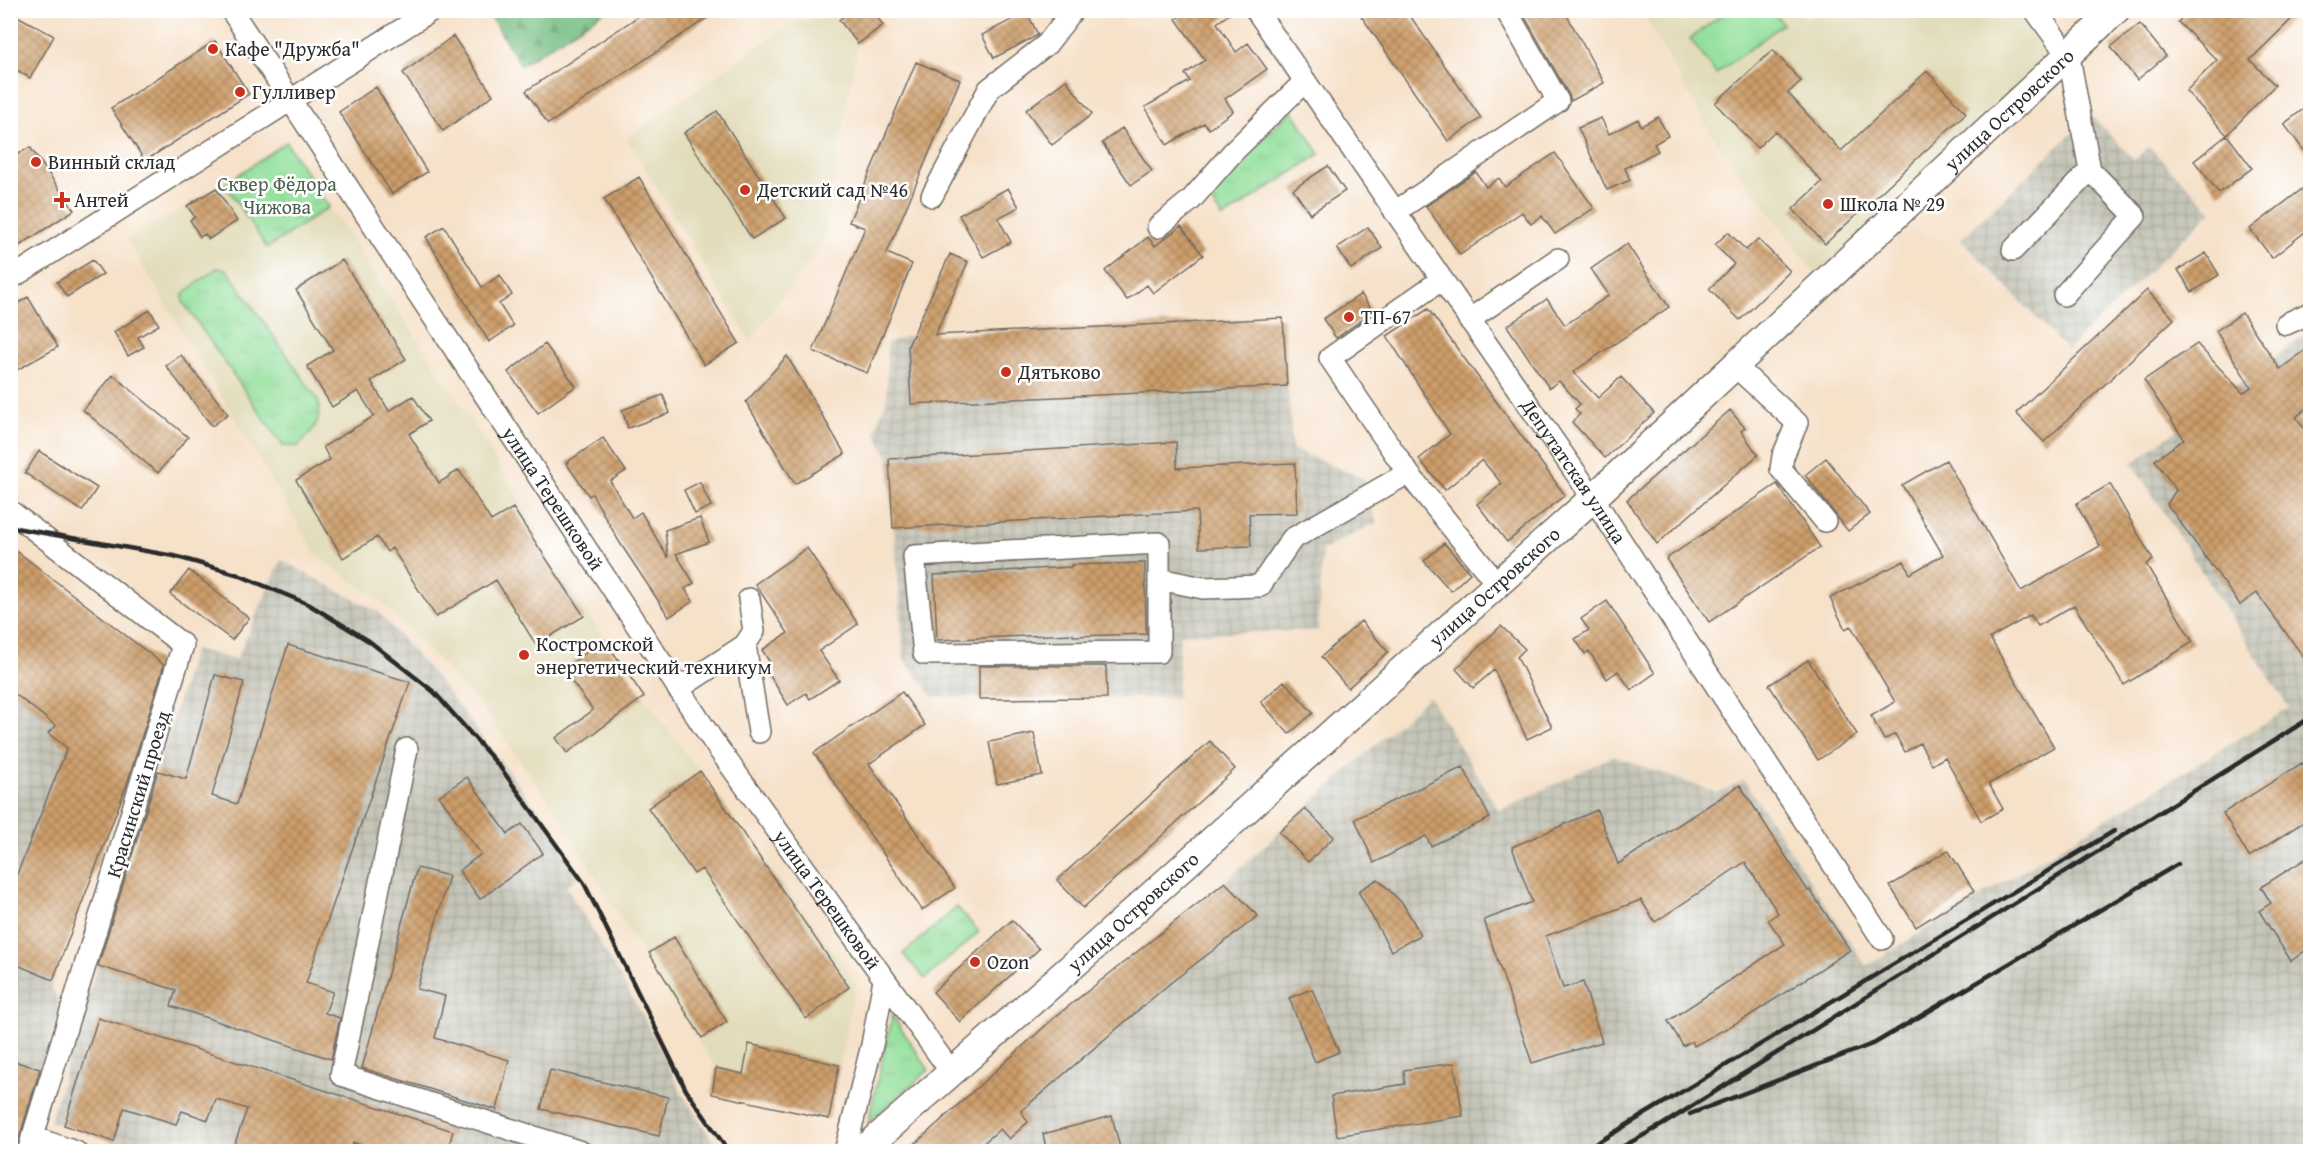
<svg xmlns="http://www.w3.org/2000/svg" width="2321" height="1162" viewBox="0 0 2321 1162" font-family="'Gentium Book Plus',serif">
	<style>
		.built { fill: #e2dcba }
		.industrial { fill: url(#industrial-grid) }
		.grass { fill: url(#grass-tufts); stroke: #5f8563; stroke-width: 1.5 }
		.forest { fill: url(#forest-firs); stroke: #507457; stroke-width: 1.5 }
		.pitch { fill: #93df9b; stroke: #5f8563; stroke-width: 1.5 }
		.building { fill: url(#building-cross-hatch) }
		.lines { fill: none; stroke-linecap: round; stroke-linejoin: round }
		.minor-casing { stroke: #726b62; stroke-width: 24 }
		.major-casing { stroke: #726b62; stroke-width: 30 }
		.minor { stroke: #fff; stroke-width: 21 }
		.major { stroke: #fff; stroke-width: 27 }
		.rail { stroke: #2b2b2b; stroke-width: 4.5 }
		.poi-dot { fill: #c8321e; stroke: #fff; stroke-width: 2 }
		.labels { text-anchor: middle; stroke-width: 5; stroke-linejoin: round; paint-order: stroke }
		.poi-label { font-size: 20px; fill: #2b2b2b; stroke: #fff; text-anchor: start }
		.street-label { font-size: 20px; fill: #2b2b2b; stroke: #fff }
		.park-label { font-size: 20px; fill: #4a614d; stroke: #fff }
	</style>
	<defs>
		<pattern id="industrial-grid" width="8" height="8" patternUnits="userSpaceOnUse" patternTransform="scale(1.5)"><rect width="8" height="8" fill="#c5c5b8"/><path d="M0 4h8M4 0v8" fill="none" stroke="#a9a99e"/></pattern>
		<pattern id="grass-tufts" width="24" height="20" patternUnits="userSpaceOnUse" patternTransform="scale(1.5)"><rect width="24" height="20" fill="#93df9b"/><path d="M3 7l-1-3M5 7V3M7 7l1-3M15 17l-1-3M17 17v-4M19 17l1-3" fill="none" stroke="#7fc086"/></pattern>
		<pattern id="forest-firs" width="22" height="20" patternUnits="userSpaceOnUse" patternTransform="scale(1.5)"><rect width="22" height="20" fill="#76be83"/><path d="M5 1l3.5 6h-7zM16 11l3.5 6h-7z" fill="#619b6b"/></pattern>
		<pattern id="building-cross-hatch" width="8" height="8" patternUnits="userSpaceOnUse" patternTransform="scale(1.5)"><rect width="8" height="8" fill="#cd9e6b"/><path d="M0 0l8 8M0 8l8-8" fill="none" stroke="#a78158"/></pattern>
	</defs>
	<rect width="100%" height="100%" fill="#fff"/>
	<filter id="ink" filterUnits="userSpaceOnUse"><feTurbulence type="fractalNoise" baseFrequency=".0167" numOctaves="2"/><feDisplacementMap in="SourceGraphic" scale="12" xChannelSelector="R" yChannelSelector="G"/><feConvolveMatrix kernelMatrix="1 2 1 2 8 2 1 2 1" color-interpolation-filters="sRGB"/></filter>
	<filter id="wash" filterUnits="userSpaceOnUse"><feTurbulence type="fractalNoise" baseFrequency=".008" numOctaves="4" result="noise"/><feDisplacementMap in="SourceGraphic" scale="24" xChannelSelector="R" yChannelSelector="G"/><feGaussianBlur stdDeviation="1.35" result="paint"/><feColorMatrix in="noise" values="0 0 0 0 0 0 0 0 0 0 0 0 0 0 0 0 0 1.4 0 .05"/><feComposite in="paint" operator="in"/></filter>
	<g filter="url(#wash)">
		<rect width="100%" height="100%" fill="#f6e1c9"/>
		<path class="built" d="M 1821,10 L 2018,11 L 2050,54 L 1816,275 L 1710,132 L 1642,11 L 1799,11 L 1807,21 Z
			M 834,16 L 857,45 L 824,240 L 750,341 L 627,139 L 788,25 Z
			M 225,184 L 267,248 L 329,207 L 338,218 L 474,425 L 604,639 L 644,697 L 856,982 L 829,1119 L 712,1094 L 716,1068 L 645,958 L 554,807 L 478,703 L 386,605 L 317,556 L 127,240 Z"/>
		<path class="industrial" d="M 2091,115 L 2134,160 L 2149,147 L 2212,211 L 2067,350 L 1961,239 Z
			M 1283,318 L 1292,449 L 1364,479 L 1376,523 L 1322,550 L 1318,630 L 1180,634 L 1177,698 L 933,697 L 904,659 L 889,459 L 875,432 L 887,398 L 887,343 L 907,336 Z
			M 2310,331 L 2310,1151 L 906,1152 L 1055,1017 L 1225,882 L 1429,696 L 1499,811 L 1613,756 L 1718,793 L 1744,780 L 1866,966 L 2289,708 L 2132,463 Z
			M 10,546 L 170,670 L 53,980 L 51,987 L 62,1008 L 20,1134 L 10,1131 Z
			M 281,560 L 378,612 L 436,677 L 540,813 L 581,875 L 566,886 L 646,1021 L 682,1094 L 720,1152 L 142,1152 L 50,1121 L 194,649 L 236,660 Z"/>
		<path class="grass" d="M 1292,110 L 1320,154 L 1223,218 L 1207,196 Z
			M 286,142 L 329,207 L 267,248 L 225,184 Z
			M 217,268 L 227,270 L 318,400 C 324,420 311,434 298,446 L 283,446 L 183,302 L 183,294 Z
			M 957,907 L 979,932 L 925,979 L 903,954 Z
			M 892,1015 L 929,1070 L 868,1122 L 892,1018 Z"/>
		<path class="forest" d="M 495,10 L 605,10 L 605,11 L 521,65 L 489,14 Z"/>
		<path class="pitch" d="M 1728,10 L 1773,11 L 1783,24 L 1716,74 L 1690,39 Z"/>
		<g id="blocks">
			<path class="building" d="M 648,10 L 719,10 L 548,124 L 526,91 Z
				M 852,10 L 872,10 L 883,25 L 858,44 L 839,20 Z
				M 1188,10 L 1235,10 L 1217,23 L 1236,52 L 1248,43 L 1267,69 L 1225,99 L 1233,111 L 1209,129 L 1204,123 L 1167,145 L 1145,107 L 1190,81 L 1185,74 L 1205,60 L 1176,19 Z
				M 1357,10 L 1406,10 L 1481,118 L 1448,141 Z
				M 1521,10 L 1564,10 L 1604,83 L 1571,101 L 1569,95 Z
				M 2189,10 L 2301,10 L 2250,60 L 2275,85 L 2227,135 L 2186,91 L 2217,60 L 2178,22 Z
				M 10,12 L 54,36 L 30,78 L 10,66 Z
				M 1027,12 L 1038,35 L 994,58 L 982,35 Z
				M 2140,24 L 2166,56 L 2137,80 L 2111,47 Z
				M 453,36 L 493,95 L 443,131 L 403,73 Z
				M 215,41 L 249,94 L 145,161 L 111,108 Z
				M 1773,50 L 1801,81 L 1788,93 L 1841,151 L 1927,71 L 1966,113 L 1825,244 L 1793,209 L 1822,182 L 1775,131 L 1757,148 L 1715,103 Z
				M 916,62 L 960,80 L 887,253 L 912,264 L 867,373 L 813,351 L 865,228 L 849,222 Z
				M 1066,80 L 1092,114 L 1052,145 L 1026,110 Z
				M 376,87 L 427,172 L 392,194 L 339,112 Z
				M 2310,104 L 2310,159 L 2284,124 Z
				M 717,111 L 786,218 L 752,239 L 684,133 Z
				M 1658,117 L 1668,136 L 1654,144 L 1658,151 L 1625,168 L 1630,180 L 1607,190 L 1578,128 L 1601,118 L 1609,134 L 1638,119 L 1641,126 Z
				M 1122,128 L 1152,171 L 1131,185 L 1102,143 Z
				M 2227,135 L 2252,168 L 2219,193 L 2194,161 Z
				M 30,147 L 74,210 L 10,252 L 10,159 Z
				M 1555,153 L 1594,208 L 1555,234 L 1542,216 L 1531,224 L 1522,212 L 1460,255 L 1426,206 L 1476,172 L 1486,187 L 1499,178 L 1505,187 Z
				M 1328,166 L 1345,191 L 1310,214 L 1293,189 Z
				M 639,177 L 739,343 L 704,365 L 604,199 Z
				M 2310,183 L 2310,228 L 2272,258 L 2250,229 Z
				M 216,188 L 237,221 L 209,239 L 205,234 L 200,237 L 190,220 L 195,217 L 187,206 Z
				M 1008,188 L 1019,207 L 998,218 L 1011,242 L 983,257 L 959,215 Z
				M 444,226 L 482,287 L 500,275 L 512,295 L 499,304 L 513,326 L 489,342 L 426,237 Z
				M 1181,226 L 1203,255 L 1153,293 L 1147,285 L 1127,300 L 1105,271 L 1148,237 L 1155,246 Z
				M 1368,227 L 1382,248 L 1351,269 L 1337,248 Z
				M 1728,232 L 1746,250 L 1758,239 L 1790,271 L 1740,320 L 1709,289 L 1734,264 L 1715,245 Z
				M 1627,244 L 1669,307 L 1573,372 L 1598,398 L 1621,377 L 1654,413 L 1605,458 L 1572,422 L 1580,414 L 1575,409 L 1580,404 L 1559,381 L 1549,388 L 1507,326 L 1547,299 L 1565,325 L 1609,295 L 1591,269 Z
				M 2206,253 L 2219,275 L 2192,292 L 2178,270 Z
				M 950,254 L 968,262 L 935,335 L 1283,318 L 1287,386 L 911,404 L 908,346 Z
				M 93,260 L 103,274 L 67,297 L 57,282 Z
				M 342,260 L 406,359 L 371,381 L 389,411 L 413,396 L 429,421 L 409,434 L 439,483 L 459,470 L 491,521 L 513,508 L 584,616 L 536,645 L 496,580 L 436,617 L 392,548 L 387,552 L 377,537 L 343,558 L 296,480 L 330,460 L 323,447 L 374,416 L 358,391 L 332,407 L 307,366 L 333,350 L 296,290 Z
				M 2147,290 L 2174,319 L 2044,442 L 2016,413 Z
				M 1361,294 L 1373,312 L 1336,338 L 1323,319 Z
				M 28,297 L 58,347 L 10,374 L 10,308 Z
				M 1428,309 L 1565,495 L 1507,542 L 1477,504 L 1502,484 L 1482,460 L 1445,490 L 1419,459 L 1450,434 L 1387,336 Z
				M 150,310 L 159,325 L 138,337 L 144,347 L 128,356 L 114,332 Z
				M 2242,313 L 2280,369 L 2310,347 L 2310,406 L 2296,417 L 2310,437 L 2310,666 L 2257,593 L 2240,605 L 2167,504 L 2176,490 L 2155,460 L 2184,439 L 2144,380 L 2197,344 L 2243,393 L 2251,387 L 2216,331 Z
				M 545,344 L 576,386 L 538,413 L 508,372 Z
				M 181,355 L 228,414 L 212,426 L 166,366 Z
				M 787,356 L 845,454 L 795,484 L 746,402 Z
				M 113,375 L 188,437 L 158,473 L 83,410 Z
				M 663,395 L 670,413 L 628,428 L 622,410 Z
				M 1730,410 L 1745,428 L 1741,431 L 1758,455 L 1657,544 L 1627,500 Z
				M 603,438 L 626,471 L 610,481 L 632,518 L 641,512 L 668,558 L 665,530 L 700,518 L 709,542 L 676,554 L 694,583 L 685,589 L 693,601 L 669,617 L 620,543 L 592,494 L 589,496 L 566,463 Z
				M 1176,442 L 1177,468 L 1295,463 L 1297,513 L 1249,514 L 1251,546 L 1199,548 L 1197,511 L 893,528 L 889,459 Z
				M 39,451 L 97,488 L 82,511 L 25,473 Z
				M 1826,458 L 1870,514 L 1848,531 L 1805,475 Z
				M 1946,460 L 2021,591 L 2100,546 L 2076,504 L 2110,484 L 2153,560 L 2146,564 L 2193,642 L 2124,685 L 2074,605 L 2038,626 L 2031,615 L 1990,638 L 2054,747 L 1989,784 L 2003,809 L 1981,821 L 1945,757 L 1932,765 L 1920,743 L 1905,752 L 1895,734 L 1884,740 L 1871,716 L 1895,702 L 1851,626 L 1845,629 L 1830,598 L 1904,561 L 1910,574 L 1943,555 L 1902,485 Z
				M 700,482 L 711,506 L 695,514 L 684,490 Z
				M 1777,484 L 1820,547 L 1709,622 L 1666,559 Z
				M 1444,543 L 1470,573 L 1451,591 L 1424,561 Z
				M 10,546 L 164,665 L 127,784 L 53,980 L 10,962 L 10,892 L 67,748 L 48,733 L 56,726 L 10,690 Z
				M 807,548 L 858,624 L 819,651 L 839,680 L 810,699 L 806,693 L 788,705 L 765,668 L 771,664 L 762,650 L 788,633 L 755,584 Z
				M 1145,563 L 1146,634 L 1073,636 L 1073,634 L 937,640 L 934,575 L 1071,567 L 1071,565 Z
				M 189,570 L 249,618 L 232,640 L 170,594 Z
				M 1607,601 L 1655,673 L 1631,690 L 1618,671 L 1607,679 L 1589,651 L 1585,654 L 1575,639 L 1589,630 L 1581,619 Z
				M 1361,621 L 1388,652 L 1348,688 L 1321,657 Z
				M 1501,626 L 1525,649 L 1517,657 L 1552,727 L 1527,739 L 1494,670 L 1473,688 L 1456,669 Z
				M 604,639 L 644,697 L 567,753 L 556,738 L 593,710 L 563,670 Z
				M 288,645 L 410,682 L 306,983 L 333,992 L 325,1013 L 340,1018 L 331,1059 L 171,1006 L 176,990 L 98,966 L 158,771 L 186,779 L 215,675 L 244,682 L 212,796 L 237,804 Z
				M 1808,660 L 1857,734 L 1818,760 L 1769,685 Z
				M 979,666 L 1106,666 L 1107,698 L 979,699 Z
				M 1284,681 L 1313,713 L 1289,734 L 1261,702 Z
				M 902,692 L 925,725 L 869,764 L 955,888 L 922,910 L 814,753 Z
				M 1034,733 L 1042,775 L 997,784 L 989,742 Z
				M 1210,741 L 1235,769 L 1083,908 L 1057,880 Z
				M 2302,763 L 2310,776 L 2310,818 L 2249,857 L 2223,813 Z
				M 1463,767 L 1490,818 L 1431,846 L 1426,836 L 1374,863 L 1355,819 Z
				M 700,771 L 849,987 L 806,1019 L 702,869 L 694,874 L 648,808 Z
				M 467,777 L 508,834 L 522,824 L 543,853 L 480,899 L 459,871 L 481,854 L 439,796 Z
				M 1740,785 L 1808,891 L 1810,890 L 1850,950 L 1749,1016 L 1694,1046 L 1692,1041 L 1683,1046 L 1668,1021 L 1785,944 L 1768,920 L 1778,913 L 1745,862 L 1655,922 L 1641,900 L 1546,936 L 1563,988 L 1583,982 L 1602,1042 L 1532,1063 L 1484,920 L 1532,902 L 1512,847 L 1597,810 L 1618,864 Z
				M 1305,809 L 1334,837 L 1308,862 L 1279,832 Z
				M 1948,850 L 1974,891 L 1916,927 L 1890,886 Z
				M 2310,856 L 2310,947 L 2291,961 L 2259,911 L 2271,903 L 2261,887 Z
				M 417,868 L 449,876 L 417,989 L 445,996 L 435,1038 L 509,1060 L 497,1110 L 362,1068 Z
				M 1378,879 L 1403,904 L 1421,935 L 1391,951 L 1358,891 Z
				M 1225,882 L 1258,916 L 1169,984 L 1021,1111 L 1028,1122 L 1009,1139 L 1000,1129 L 973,1152 L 906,1152 L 1055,1017 Z
				M 1012,920 L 1039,949 L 960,1022 L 933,992 Z
				M 674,937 L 727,1022 L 702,1038 L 649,953 Z
				M 1312,989 L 1339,1052 L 1315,1062 L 1289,998 Z
				M 98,1018 L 453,1131 L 447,1152 L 382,1152 L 353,1142 L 351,1152 L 232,1152 L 247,1109 L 216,1099 L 208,1120 L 182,1111 L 176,1124 L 124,1108 L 114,1142 L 64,1125 Z
				M 749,1044 L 839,1065 L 829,1119 L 712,1094 L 716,1068 L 743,1074 Z
				M 10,1060 L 40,1069 L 15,1152 L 10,1152 Z
				M 1454,1063 L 1463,1116 L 1337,1136 L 1331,1096 L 1405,1084 L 1404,1070 Z
				M 550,1070 L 668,1097 L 659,1136 L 541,1109 Z
				M 1112,1116 L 1121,1152 L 1047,1152 L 1043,1134 Z"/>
		</g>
	</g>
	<g filter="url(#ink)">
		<use href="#blocks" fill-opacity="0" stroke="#726b62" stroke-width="1.5"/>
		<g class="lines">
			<g class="minor-casing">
				<g id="minor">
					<path id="s1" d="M 231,10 L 715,744 L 952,1073"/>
					<path id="s2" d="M 1256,10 L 1593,498 L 1882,939"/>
					<path d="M 2035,10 L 2069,57 L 2090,170 L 2135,216 L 2064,295"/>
					<path d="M 932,196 L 989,89 L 1047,44 L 1073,10"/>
					<path d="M 1395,212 L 1558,101 L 1506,10"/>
					<path d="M 1158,227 L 1191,200 L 1233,152 L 1305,81"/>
					<path d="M 2013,250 L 2090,170"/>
					<path d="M 10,279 L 432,10"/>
					<path d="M 1441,280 L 1330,358 L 1408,473 L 1497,584"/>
					<path d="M 1469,320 L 1558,259"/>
					<path d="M 2286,324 L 2310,313"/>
					<path d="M 1735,366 L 1797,423 L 1783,456 L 1781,469 L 1825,521"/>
					<path d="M 10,511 L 183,645 L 28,1152"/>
					<path d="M 1159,579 L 1159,652 L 924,654 L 914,556 L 1159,543 L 1159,579 L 1203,588 L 1260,586 L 1292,539 L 1408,473"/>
					<path d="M 749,599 L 754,631 L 745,645 L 759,732"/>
					<path d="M 678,689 L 745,645"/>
					<path d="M 407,749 L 341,1075 L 581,1152"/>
					<path d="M 32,1137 L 76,1152"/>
					<path d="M 845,1152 L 872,1045 L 884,980"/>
				</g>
			</g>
			<g class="major-casing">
				<g id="major">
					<path id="s3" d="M 861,1152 L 1085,955 L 1593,498 L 2116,10"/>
				</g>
			</g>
			<use href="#minor" class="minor"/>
			<use href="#major" class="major"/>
			<path class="rail" d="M 10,527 L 174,556 L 236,574 L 308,604 L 369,641 L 434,692 L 500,767 L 584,883 L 686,1090 L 729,1152
				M 1690,1114 L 1875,1043 L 2178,864
				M 1582,1152 L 2114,831
				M 1613,1152 L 1662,1125 L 2310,718"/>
		</g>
	</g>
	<g class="poi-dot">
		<circle cx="213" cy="49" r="6"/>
		<circle cx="240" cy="92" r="6"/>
		<circle cx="36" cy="162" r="6"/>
		<circle cx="745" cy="190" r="6"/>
		<path d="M59 191h6v6h6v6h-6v6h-6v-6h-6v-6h6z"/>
		<circle cx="1828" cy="204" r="6"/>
		<circle cx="1349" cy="317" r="6"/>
		<circle cx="1006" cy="372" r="6"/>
		<circle cx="524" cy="655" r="6"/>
		<circle cx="975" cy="962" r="6"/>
	</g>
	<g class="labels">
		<g class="poi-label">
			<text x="225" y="56">Кафе "Дружба"</text>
			<text x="252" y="99">Гулливер</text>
			<text x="48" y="169">Винный склад</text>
			<text x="757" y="197">Детский сад №46</text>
			<text x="74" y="207">Антей</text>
			<text x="1840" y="211">Школа № 29</text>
			<text x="1361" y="324">ТП-67</text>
			<text x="1018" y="379">Дятьково</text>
			<text x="536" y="651">Костромской<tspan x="536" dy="23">энергетический техникум</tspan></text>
			<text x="987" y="969">Ozon</text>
		</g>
		<g class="street-label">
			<text dy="7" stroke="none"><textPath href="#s3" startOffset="1551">улица Островского</textPath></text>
			<text dy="7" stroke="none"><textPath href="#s2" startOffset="560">Депутатская улица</textPath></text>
			<text dy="7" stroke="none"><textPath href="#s1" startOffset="585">улица Терешковой</textPath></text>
			<text dy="7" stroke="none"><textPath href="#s3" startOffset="849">улица Островского</textPath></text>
			<text transform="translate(138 794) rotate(-73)" y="7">Красинский проезд</text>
			<text dy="7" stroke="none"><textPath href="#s1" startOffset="1071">улица Терешковой</textPath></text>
			<text dy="7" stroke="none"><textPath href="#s3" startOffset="363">улица Островского</textPath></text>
		</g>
		<g class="park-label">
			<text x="277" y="191">Сквер Фёдора<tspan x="277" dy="23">Чижова</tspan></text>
		</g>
	</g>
	<rect width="2321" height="1162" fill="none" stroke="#fff" stroke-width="36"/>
</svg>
